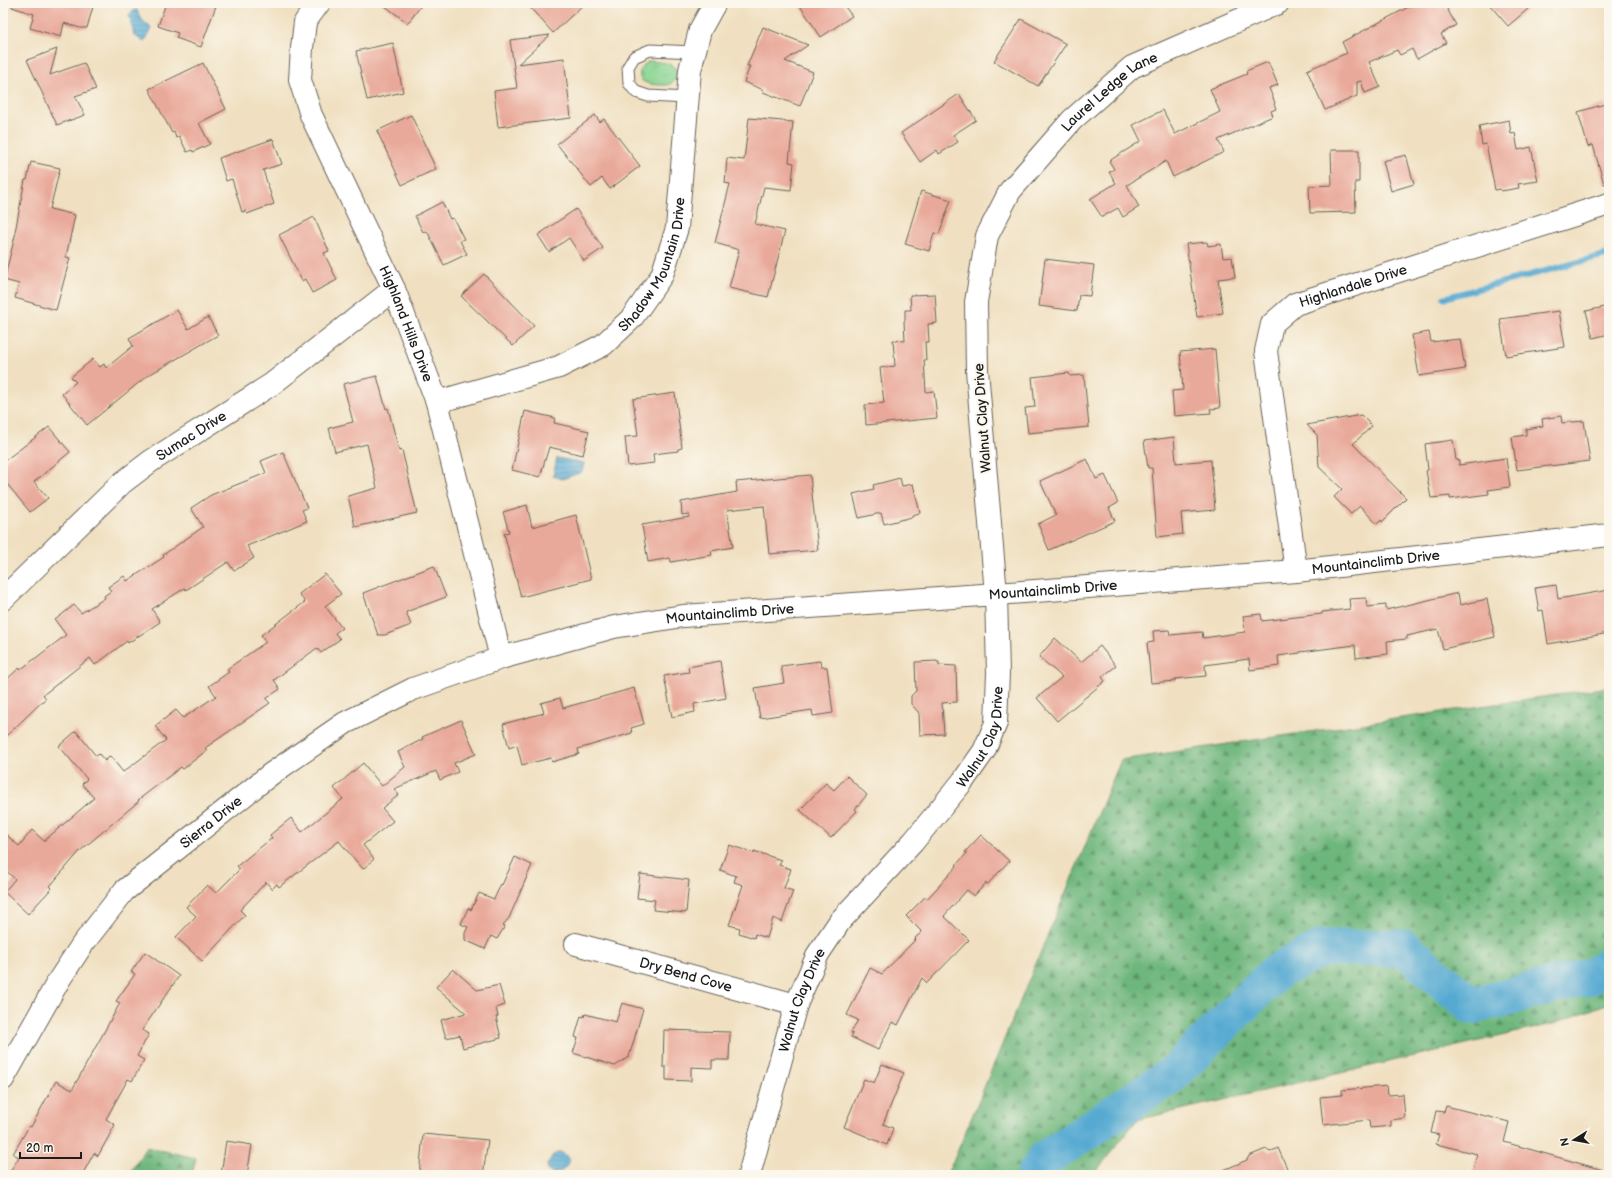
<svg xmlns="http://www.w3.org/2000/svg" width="1612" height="1178" viewBox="0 0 1612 1178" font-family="'Balsamiq Sans',sans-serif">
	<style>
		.grass { fill: url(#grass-tufts); stroke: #527857 }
		.forest { fill: url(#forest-firs); stroke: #44694c }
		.water { fill: url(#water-rules); stroke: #3a6377 }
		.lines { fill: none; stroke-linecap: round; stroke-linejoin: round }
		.stream { stroke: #57aad2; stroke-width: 6 }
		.river { stroke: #57aad2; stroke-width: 37 }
		.building { fill: #e9a99a }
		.lane-casing { stroke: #666156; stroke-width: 13 }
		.street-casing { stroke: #666156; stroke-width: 24 }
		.lane { stroke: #fff; stroke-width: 11 }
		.street { stroke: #fff; stroke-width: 22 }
		.labels { text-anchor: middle; stroke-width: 4; stroke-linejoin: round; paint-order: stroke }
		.street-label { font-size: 14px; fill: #1c1c1c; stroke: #fbf7ec }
	</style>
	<defs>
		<pattern id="grass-tufts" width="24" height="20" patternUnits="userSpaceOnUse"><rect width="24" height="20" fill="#87d492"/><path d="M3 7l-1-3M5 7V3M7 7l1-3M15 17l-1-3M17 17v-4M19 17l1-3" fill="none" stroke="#74b57d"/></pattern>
		<pattern id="forest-firs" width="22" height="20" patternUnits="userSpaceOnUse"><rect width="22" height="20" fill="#6db67c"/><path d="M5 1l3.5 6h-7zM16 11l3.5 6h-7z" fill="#599365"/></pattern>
		<pattern id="water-rules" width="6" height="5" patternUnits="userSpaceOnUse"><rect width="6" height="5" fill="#57aad2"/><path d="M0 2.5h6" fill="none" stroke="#478aaa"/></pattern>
	</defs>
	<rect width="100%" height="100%" fill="#fbf7ec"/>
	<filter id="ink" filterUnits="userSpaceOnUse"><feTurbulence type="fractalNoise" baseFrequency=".025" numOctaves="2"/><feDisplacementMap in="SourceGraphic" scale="8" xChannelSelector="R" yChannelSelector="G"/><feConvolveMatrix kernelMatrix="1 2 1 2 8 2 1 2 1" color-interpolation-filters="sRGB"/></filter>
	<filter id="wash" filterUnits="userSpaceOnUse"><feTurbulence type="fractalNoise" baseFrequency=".012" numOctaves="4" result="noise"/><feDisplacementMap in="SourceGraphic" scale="16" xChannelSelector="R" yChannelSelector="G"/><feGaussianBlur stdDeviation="0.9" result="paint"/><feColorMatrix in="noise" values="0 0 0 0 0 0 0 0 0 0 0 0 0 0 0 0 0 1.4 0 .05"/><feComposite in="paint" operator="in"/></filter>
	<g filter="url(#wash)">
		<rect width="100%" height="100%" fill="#f0e0c1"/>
		<path class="grass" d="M 650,61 C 658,62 669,62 674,67 C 681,74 674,84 666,85 C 660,85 652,85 647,83 C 635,80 639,65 650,61 Z"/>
		<path class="forest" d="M 1609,687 L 1609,1003 L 1553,1024 L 1137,1120 L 1093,1175 L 946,1175 L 953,1162 L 1121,760 Z
			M 146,1147 L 196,1158 L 192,1175 L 129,1175 Z"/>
		<path class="water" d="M 136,9 L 143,21 L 152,29 L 144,42 L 134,35 L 129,15 Z
			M 557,458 L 584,463 L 582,472 L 562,479 L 553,476 Z
			M 560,1152 L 566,1155 L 570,1160 C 566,1169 558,1177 548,1171 L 547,1165 L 553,1155 Z"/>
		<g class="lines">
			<path class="stream" d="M 1444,298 L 1609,254"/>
			<path class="river" d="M 1035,1175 L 1045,1159 L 1173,1074 L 1276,972 L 1323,948 L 1404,948 L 1472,1006 L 1591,976 L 1609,965"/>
		</g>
		<g id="blocks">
			<path class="building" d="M 12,3 L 94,3 L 87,28 L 80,28 L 64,23 L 61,37 L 30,28 L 34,14 L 12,7 Z
				M 166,3 L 217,3 L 201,47 L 176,38 L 178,33 L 158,26 Z
				M 381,3 L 423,3 L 408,23 Z
				M 526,3 L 585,3 L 553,33 Z
				M 798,3 L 842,3 L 852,16 L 821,37 Z
				M 1416,3 L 1444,3 L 1456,25 L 1441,34 L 1446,43 L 1417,59 L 1412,49 L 1400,55 L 1397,50 L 1369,62 L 1380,87 L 1365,93 L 1361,81 L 1357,82 L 1357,96 L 1325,110 L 1307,70 L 1347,53 L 1342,42 Z
				M 1488,3 L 1535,3 L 1508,26 Z
				M 1021,19 L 1066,44 L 1038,86 L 994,61 Z
				M 763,27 L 808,45 L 785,61 L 813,72 L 800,106 L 763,92 L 764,90 L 744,82 L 750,66 L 747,66 Z
				M 550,35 L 518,64 L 564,58 L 571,118 L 498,127 L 494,91 L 517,88 L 510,40 Z
				M 393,43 L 403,92 L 367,100 L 356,51 Z
				M 57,49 L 50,75 L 84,63 L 96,89 L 75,96 L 85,115 L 57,125 L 27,60 Z
				M 1268,62 L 1278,85 L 1269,88 L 1275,103 L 1274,104 L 1276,109 L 1271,111 L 1273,116 L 1218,140 L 1224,152 L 1173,177 L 1166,161 L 1127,185 L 1139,207 L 1123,217 L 1118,208 L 1102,217 L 1090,199 L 1116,183 L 1109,172 L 1114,169 L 1109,161 L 1141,141 L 1133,125 L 1163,110 L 1175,134 L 1220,112 L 1210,89 L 1247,74 L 1246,71 Z
				M 203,63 L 226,109 L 199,123 L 210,144 L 193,152 L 192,150 L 187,152 L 179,136 L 176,138 L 174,132 L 172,133 L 149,89 Z
				M 959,94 L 976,120 L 953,135 L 958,142 L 939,154 L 937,150 L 920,162 L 901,133 Z
				M 1605,104 L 1609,120 L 1609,183 L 1604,184 L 1593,145 L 1588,147 L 1578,112 Z
				M 411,115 L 436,169 L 402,185 L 377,131 Z
				M 595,115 L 600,122 L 604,119 L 640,166 L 610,189 L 602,178 L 591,187 L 557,144 Z
				M 749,118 L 793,122 L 789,162 L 794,163 L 791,190 L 764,187 L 755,224 L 785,231 L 768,297 L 729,288 L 739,250 L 715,243 L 730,184 L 725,183 L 727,158 L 744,160 Z
				M 1509,120 L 1511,134 L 1515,133 L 1518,150 L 1531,147 L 1538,181 L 1518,184 L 1519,188 L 1501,191 L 1500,189 L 1495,190 L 1486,144 L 1482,145 L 1479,126 Z
				M 273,139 L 282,164 L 263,170 L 274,204 L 247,214 L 246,211 L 242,212 L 232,179 L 226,181 L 219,158 Z
				M 1331,150 L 1359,150 L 1359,182 L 1355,182 L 1356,212 L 1310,213 L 1309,186 L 1332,185 Z
				M 1406,155 L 1414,184 L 1391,191 L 1383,161 Z
				M 31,162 L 60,168 L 50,209 L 75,215 L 66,257 L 70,258 L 56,310 L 15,298 L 19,284 L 4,280 L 16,232 L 15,232 L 25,180 L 27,180 Z
				M 921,191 L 951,200 L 939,234 L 934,233 L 929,251 L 905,244 Z
				M 442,202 L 450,219 L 453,218 L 464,239 L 460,241 L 467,254 L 444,265 L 427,231 L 423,232 L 415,216 Z
				M 576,209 L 603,248 L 584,261 L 569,238 L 549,252 L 538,235 Z
				M 314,217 L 329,251 L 324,253 L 337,280 L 312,293 L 305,279 L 302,281 L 279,235 Z
				M 1207,242 L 1208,246 L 1221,244 L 1223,258 L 1232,257 L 1235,277 L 1218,279 L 1223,313 L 1197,317 L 1186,244 Z
				M 1045,259 L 1094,265 L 1090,296 L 1079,295 L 1077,311 L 1039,306 Z
				M 484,274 L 534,326 L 513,346 L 461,296 Z
				M 935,294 L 937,323 L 928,324 L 929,342 L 925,342 L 926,360 L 924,360 L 926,392 L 934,391 L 937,418 L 866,425 L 865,405 L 884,403 L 880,368 L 895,366 L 893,340 L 905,341 L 904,321 L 905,321 L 905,310 L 911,310 L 910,295 Z
				M 1609,306 L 1609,334 L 1593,338 L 1586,311 Z
				M 177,310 L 188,329 L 208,317 L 218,335 L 147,376 L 87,425 L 62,394 L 76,382 L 71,377 L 93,359 L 100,367 L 104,364 L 106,368 L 133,346 L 129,338 Z
				M 1559,311 L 1565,347 L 1506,356 L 1500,319 Z
				M 1429,332 L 1431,342 L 1460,339 L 1465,369 L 1419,376 L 1412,335 Z
				M 1215,349 L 1220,408 L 1210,409 L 1211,413 L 1174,416 L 1172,391 L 1183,390 L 1180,352 Z
				M 1069,373 L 1070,376 L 1084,375 L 1089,427 L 1028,433 L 1025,408 L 1035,407 L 1032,377 Z
				M 377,376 L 386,409 L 388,408 L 399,451 L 402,450 L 417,513 L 355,527 L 348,496 L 377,488 L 367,444 L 335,452 L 329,428 L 353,422 L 343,384 Z
				M 675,393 L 682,448 L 678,449 L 678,451 L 653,454 L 654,463 L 628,466 L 625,437 L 638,436 L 633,399 Z
				M 525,411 L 555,418 L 554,423 L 589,431 L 583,455 L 549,447 L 540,477 L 512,470 Z
				M 1361,415 L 1372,426 L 1353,444 L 1406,498 L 1382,522 L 1381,520 L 1377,524 L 1360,506 L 1351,514 L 1334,497 L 1342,489 L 1319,467 L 1317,435 L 1307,425 Z
				M 1561,416 L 1562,423 L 1584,421 L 1590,461 L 1517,470 L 1512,437 L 1526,435 L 1526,429 L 1543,426 L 1542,419 Z
				M 49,427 L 70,452 L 34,482 L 48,498 L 30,512 L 3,479 L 3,462 Z
				M 1174,437 L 1176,463 L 1211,460 L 1215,510 L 1181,513 L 1183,534 L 1157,537 L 1152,468 L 1148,468 L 1144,441 Z
				M 1453,440 L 1456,460 L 1459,460 L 1459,465 L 1506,458 L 1510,487 L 1488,490 L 1489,494 L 1450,499 L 1450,496 L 1431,498 L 1426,471 L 1428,470 L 1425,444 Z
				M 283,452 L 307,508 L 302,510 L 307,521 L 247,546 L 254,558 L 234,571 L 228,562 L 186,590 L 185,588 L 152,609 L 160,622 L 128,643 L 127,641 L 95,665 L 90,658 L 43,695 L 46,698 L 3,739 L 3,683 L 19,668 L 20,670 L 66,635 L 55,620 L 74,605 L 81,613 L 105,598 L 104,596 L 111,591 L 108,587 L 124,576 L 127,581 L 164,557 L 163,555 L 203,527 L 191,508 L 211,495 L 266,473 L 261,461 Z
				M 1087,459 L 1096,479 L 1105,475 L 1118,503 L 1109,508 L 1115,521 L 1049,550 L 1038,524 L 1056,515 L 1040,481 Z
				M 810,475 L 818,550 L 769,554 L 764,506 L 727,510 L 733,547 L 711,551 L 712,555 L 671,562 L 670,558 L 648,562 L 642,525 L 689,517 L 689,514 L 682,515 L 681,502 L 737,492 L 736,482 Z
				M 900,478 L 902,486 L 913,484 L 920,513 L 912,515 L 912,517 L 884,524 L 881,513 L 859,518 L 853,494 L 874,489 L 873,485 Z
				M 527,505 L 532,527 L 576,515 L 591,579 L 521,597 L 504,533 L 509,532 L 503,512 Z
				M 434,566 L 446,597 L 406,612 L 411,625 L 385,635 L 378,635 L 363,593 Z
				M 325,574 L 341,594 L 325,606 L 342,628 L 335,633 L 340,639 L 321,653 L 317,648 L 274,680 L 280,689 L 266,699 L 270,703 L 205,748 L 207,750 L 183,769 L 181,767 L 138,800 L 139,801 L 80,851 L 50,886 L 52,888 L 28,914 L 4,892 L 15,879 L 3,868 L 3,832 L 19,846 L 32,830 L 44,841 L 94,798 L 82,784 L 87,779 L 59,746 L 76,731 L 96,756 L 99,754 L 105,761 L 110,756 L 123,772 L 166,740 L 155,726 L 176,710 L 183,718 L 216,696 L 209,686 L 229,672 L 227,669 L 266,642 L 261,635 L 305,602 L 299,594 Z
				M 1556,585 L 1558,599 L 1609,590 L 1609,633 L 1548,644 L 1543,610 L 1539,611 L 1535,588 Z
				M 1458,593 L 1460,605 L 1487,599 L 1495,637 L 1443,649 L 1438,629 L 1407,636 L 1407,639 L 1387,641 L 1388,654 L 1356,658 L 1355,645 L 1300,652 L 1300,653 L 1278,656 L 1279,666 L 1250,670 L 1249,659 L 1205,665 L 1206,676 L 1175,679 L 1175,681 L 1151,683 L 1147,643 L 1154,642 L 1153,631 L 1169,630 L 1170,635 L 1202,632 L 1203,638 L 1245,632 L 1243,616 L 1261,614 L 1262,621 L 1322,614 L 1322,612 L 1350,609 L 1349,599 L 1366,598 L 1367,607 L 1386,605 L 1386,610 Z
				M 1055,638 L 1081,662 L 1100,646 L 1116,666 L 1102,677 L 1105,681 L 1057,721 L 1037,698 L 1062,677 L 1039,657 Z
				M 720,661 L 726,698 L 694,704 L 695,712 L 672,717 L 664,676 L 689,672 L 688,667 Z
				M 820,661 L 821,667 L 827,667 L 833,713 L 813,716 L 812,710 L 760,718 L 755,688 L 784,683 L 781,666 Z
				M 937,661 L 937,662 L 939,662 L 939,665 L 956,666 L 957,702 L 942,703 L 944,734 L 920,735 L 919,713 L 911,704 L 911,696 L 916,691 L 915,662 Z
				M 634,688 L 644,724 L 631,728 L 632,733 L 578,749 L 579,754 L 552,762 L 551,758 L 522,765 L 517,745 L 509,748 L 503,724 L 544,713 L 541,703 L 560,698 L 563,708 Z
				M 461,720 L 476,754 L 454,763 L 458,772 L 440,780 L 436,771 L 394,789 L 399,795 L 382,808 L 393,821 L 363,845 L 374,859 L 363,869 L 339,841 L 279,887 L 277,884 L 272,889 L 266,882 L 240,910 L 245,915 L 202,961 L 176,937 L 196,916 L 186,907 L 207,885 L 216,893 L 240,869 L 237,866 L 272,838 L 270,835 L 291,818 L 302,832 L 343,799 L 334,788 L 363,763 L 382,786 L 405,767 L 398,752 L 423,739 L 422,737 Z
				M 847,776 L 867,795 L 855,809 L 857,811 L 831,838 L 800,810 L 826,783 L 834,790 Z
				M 981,835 L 1009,861 L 988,884 L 986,883 L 974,896 L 967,890 L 944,916 L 969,940 L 927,983 L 922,978 L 898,1025 L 892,1022 L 878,1050 L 851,1037 L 853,1034 L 851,1033 L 858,1020 L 847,1015 L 870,968 L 882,974 L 916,939 L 915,938 L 922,932 L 906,916 L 925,897 L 927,899 L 957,866 L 956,865 L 967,853 L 965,852 Z
				M 729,845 L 754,853 L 754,851 L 781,860 L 779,865 L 791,869 L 784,888 L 793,891 L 782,922 L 773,918 L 767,938 L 755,934 L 754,938 L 739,933 L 740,928 L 729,925 L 743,885 L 734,882 L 736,876 L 720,870 Z
				M 515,857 L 532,865 L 509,918 L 503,925 L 505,926 L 497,939 L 491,936 L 485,949 L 465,940 L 465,933 L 468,927 L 461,924 L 468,908 L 471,910 L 479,893 L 494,899 L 501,884 L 502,885 Z
				M 640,874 L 689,880 L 686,913 L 653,910 L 655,900 L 637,898 Z
				M 145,952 L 179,976 L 142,1030 L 149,1034 L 137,1056 L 144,1060 L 132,1081 L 128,1079 L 106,1119 L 115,1125 L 98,1156 L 94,1153 L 82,1175 L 8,1175 L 19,1157 L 13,1154 L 29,1126 L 31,1127 L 56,1081 L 72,1090 L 120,1003 L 116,1001 L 135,974 L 131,972 Z
				M 453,969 L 477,990 L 499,985 L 505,1005 L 496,1008 L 498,1016 L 496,1017 L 501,1038 L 463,1048 L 460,1035 L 446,1038 L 441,1020 L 466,1013 L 436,987 Z
				M 622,1003 L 643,1009 L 629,1057 L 615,1066 L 573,1053 L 578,1038 L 575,1037 L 581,1016 L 584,1017 L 585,1014 L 616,1022 Z
				M 664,1030 L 730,1032 L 729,1060 L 712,1060 L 712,1068 L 691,1067 L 691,1081 L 666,1080 L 666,1067 L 663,1067 Z
				M 882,1064 L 904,1073 L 883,1124 L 893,1128 L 887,1145 L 844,1127 L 864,1079 L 874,1083 Z
				M 1387,1086 L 1388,1095 L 1403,1094 L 1405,1118 L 1391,1120 L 1391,1126 L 1370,1128 L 1369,1120 L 1323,1125 L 1320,1097 L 1342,1095 L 1342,1090 Z
				M 1446,1106 L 1509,1122 L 1504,1142 L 1603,1170 L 1603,1175 L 1472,1175 L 1477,1154 L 1436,1144 L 1439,1135 L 1431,1133 L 1436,1111 L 1444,1112 Z
				M 423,1134 L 488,1140 L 483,1175 L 419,1175 Z
				M 226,1141 L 252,1145 L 247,1175 L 221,1175 Z
				M 1278,1148 L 1290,1175 L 1212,1175 L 1247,1160 L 1249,1156 L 1266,1149 L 1270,1152 Z"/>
		</g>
	</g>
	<g filter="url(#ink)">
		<use href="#blocks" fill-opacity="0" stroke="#666156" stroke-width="1"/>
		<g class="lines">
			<g class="lane-casing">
				<path id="lane" d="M 688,98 L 648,96 L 636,92 L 629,83 L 628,67 L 634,57 L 650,50 L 694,52"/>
			</g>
			<g class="street-casing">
				<g id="street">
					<path id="s1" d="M 319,3 L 305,22 L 302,48 L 300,80 L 311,115 L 394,289 L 437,402 L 501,658"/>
					<path id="s2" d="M 437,402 L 559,367 L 603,345 L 632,318 L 662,275 L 677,228 L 690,70 L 700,30 L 715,3"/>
					<path id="s3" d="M 1296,571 L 1266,351 L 1272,324 L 1295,304 L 1609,204"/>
					<path id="s4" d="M 3,599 L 122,483 L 151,461 L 272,384 L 394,289"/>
					<path id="s5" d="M 576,944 L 796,1005"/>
					<path id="s6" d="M 3,1079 L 59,980 L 82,945 L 124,891 L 271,774 L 345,723 L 413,689 L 501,658 L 614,627 L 683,616 L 996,594 L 1296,571 L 1609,535"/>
					<path id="s7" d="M 749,1175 L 796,1005 L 818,954 L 840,921 L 913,842 L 963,781 L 984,751 L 996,723 L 998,673 L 996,594 L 977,370 L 976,302 L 987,236 L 1010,191 L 1072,120 L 1132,67 L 1278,3"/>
				</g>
			</g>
			<use href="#lane" class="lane"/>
			<use href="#street" class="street"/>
		</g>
	</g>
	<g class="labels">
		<g class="street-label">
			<text dy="5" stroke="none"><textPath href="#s7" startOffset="1206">Laurel Ledge Lane</textPath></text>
			<text dy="5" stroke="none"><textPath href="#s2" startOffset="274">Shadow Mountain Drive</textPath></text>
			<text dy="5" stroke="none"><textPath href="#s3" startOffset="341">Highlandale Drive</textPath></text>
			<text dy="5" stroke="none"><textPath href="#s1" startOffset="348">Highland Hills Drive</textPath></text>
			<text transform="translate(982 418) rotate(-94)" y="5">Walnut Clay Drive</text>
			<text dy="5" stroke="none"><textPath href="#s4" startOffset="250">Sumac Drive</textPath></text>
			<text dy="5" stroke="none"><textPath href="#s6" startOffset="1553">Mountainclimb Drive</textPath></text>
			<text dy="5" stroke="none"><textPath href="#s6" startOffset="1229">Mountainclimb Drive</textPath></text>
			<text dy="5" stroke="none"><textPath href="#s6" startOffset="905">Mountainclimb Drive</textPath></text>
			<text dy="5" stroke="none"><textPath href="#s7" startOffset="507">Walnut Clay Drive</textPath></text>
			<text dy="5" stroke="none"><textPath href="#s6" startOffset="335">Sierra Drive</textPath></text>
			<text dy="5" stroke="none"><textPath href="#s5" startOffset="114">Dry Bend Cove</textPath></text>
			<text dy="5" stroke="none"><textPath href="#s7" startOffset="183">Walnut Clay Drive</textPath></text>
		</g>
	</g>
	<rect width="1612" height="1178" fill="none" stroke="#fbf7ec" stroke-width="16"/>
	<g transform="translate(1574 1140) rotate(259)" stroke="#fbf7ec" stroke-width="3" paint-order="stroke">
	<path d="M0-3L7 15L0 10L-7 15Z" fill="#1c1c1c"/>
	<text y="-6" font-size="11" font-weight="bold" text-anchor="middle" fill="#1c1c1c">N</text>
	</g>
	<path d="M20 1152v6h61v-6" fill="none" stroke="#1c1c1c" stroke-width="2"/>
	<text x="26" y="1152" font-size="12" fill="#1c1c1c" stroke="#fbf7ec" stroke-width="3" paint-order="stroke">20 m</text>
</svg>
